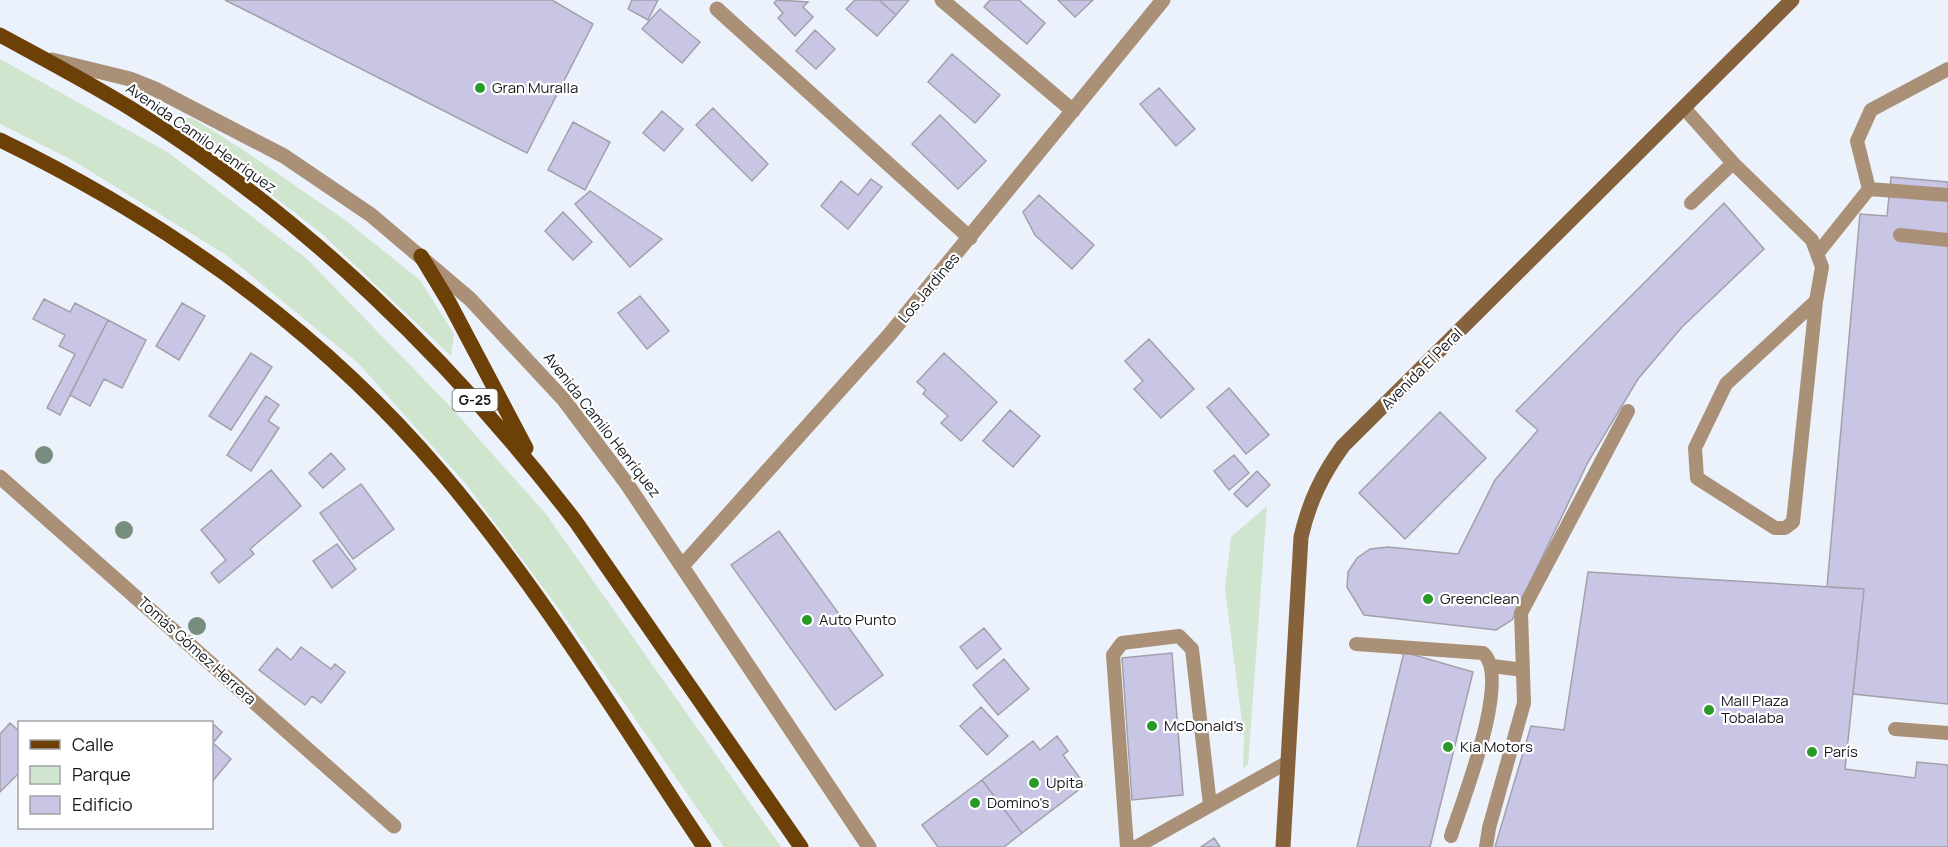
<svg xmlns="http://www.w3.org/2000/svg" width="1948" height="847" viewBox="0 0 1948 847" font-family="Manrope,sans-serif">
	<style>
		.green { fill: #cfe5ce }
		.building { fill: #c9c5e5; stroke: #a2a0ab; stroke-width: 1.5 }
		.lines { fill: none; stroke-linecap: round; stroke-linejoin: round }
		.lane { stroke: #aa9077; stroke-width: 14 }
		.street { stroke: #aa9077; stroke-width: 15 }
		.secondary { stroke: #86623c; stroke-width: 15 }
		.primary { stroke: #6c4006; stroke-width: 15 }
		.tree { fill: #778d7e }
		.poi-dot { fill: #299927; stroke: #fff; stroke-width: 2 }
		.labels { text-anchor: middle; stroke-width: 4.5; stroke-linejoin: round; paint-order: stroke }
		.shield { fill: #fff; stroke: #5d5f62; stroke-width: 1.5 }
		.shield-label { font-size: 14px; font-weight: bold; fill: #181a1e }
		.poi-label { font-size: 15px; fill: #181a1e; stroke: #fff; text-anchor: start }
		.street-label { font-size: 15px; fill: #181a1e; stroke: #fff }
	</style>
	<rect width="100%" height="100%" fill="#ecf2fc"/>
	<path class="green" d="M 0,59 L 169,153 L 307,259 L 447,403 L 546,514 L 781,847 L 724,847 L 559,609 L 466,484 L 358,363 L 226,255 L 72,160 L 0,124 Z
		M 192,118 L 242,149 L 345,220 L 420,280 L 454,334 L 451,356 L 321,233 L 181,125 L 176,118 Z
		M 1267,506 L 1248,765 L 1243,768 L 1244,738 L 1225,589 L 1231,537 Z"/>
	<path class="building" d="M 225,0 L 552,0 L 593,24 L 527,153 Z
		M 632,0 L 658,0 L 648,20 L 628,9 Z
		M 777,0 L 808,2 L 803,7 L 813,17 L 795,36 L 778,18 L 783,13 L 774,3 Z
		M 855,0 L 879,0 L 896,15 L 877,36 L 846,9 Z
		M 879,0 L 909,0 L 896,15 Z
		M 990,0 L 1019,0 L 1045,23 L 1027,44 L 984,7 Z
		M 1058,0 L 1093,0 L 1075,17 Z
		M 660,9 L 700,42 L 682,63 L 642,29 Z
		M 815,30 L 835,49 L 816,69 L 796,51 Z
		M 952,54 L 1000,95 L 975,123 L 928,82 Z
		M 1159,88 L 1195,129 L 1176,146 L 1140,104 Z
		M 713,108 L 768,164 L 752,181 L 696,125 Z
		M 662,111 L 683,129 L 664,151 L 643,133 Z
		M 940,115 L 986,161 L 958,189 L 912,144 Z
		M 573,122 L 610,142 L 585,190 L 548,170 Z
		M 1891,177 L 1948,182 L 1948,704 L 1853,694 L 1864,589 L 1827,587 L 1860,214 L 1887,216 Z
		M 871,179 L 882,187 L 848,229 L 821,206 L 841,181 L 858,195 Z
		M 590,191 L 662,239 L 630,267 L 575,204 Z
		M 1039,195 L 1094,245 L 1072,269 L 1035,235 L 1023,212 Z
		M 1724,203 L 1764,249 L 1682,327 L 1638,379 L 1588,462 L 1512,620 L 1496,630 L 1364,615 L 1347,587 L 1348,572 L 1357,558 L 1370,549 L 1388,547 L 1458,554 L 1495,480 L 1538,430 L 1516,411 Z
		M 563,212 L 592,242 L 573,260 L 545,231 Z
		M 640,296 L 669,331 L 647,349 L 618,313 Z
		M 44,299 L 70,312 L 75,303 L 108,320 L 60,415 L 47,408 L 75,354 L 59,346 L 65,335 L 33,319 Z
		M 182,303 L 205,316 L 179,360 L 156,346 Z
		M 108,320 L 146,340 L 122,388 L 104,379 L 90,406 L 70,395 Z
		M 1149,339 L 1194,389 L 1161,418 L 1134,389 L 1143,381 L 1125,361 Z
		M 251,353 L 272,367 L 231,430 L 209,416 Z
		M 944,353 L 997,402 L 961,441 L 941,423 L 948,416 L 923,394 L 926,390 L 917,382 Z
		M 1229,388 L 1269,435 L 1246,454 L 1207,407 Z
		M 266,396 L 279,405 L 268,421 L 279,428 L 251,471 L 227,455 Z
		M 1010,410 L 1040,436 L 1013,467 L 983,441 Z
		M 1440,412 L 1486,458 L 1405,539 L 1359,493 Z
		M 331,453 L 345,469 L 323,488 L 309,473 Z
		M 1234,455 L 1249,473 L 1229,490 L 1214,471 Z
		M 271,470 L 301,506 L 250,549 L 254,554 L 219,583 L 211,573 L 226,560 L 201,530 Z
		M 1257,471 L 1270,485 L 1247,507 L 1234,494 Z
		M 361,484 L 394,529 L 353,559 L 320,513 Z
		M 779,531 L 883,675 L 835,710 L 731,565 Z
		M 337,544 L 356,569 L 332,588 L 313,561 Z
		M 1588,572 L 1864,589 L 1845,769 L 1915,778 L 1917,762 L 1948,765 L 1948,847 L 1495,847 L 1531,726 L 1564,730 Z
		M 984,628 L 1001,649 L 977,669 L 960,647 Z
		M 301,647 L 331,669 L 335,664 L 345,672 L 321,703 L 312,696 L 305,705 L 259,670 L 277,648 L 291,660 Z
		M 1404,652 L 1473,672 L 1430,847 L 1357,847 Z
		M 1172,653 L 1183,795 L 1132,800 L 1122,658 Z
		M 1004,659 L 1029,689 L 998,715 L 973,685 Z
		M 981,707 L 1008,736 L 987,755 L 960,726 Z
		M 10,723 L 20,732 L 20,772 L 0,792 L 0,734 Z
		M 212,723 L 222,732 L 213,743 L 231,759 L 212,782 Z
		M 1057,736 L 1068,751 L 1063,755 L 1085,785 L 1022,833 L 982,780 L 1033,741 L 1040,750 Z
		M 982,780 L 1022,833 L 1004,847 L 938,847 L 922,825 Z
		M 1214,838 L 1220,847 L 1201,847 Z"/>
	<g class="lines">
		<path class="lane" d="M 1684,108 L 1733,163 L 1812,240 L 1822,267 L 1816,301 L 1793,522 L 1785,528 L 1775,528 L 1697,478 L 1695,448 L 1726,384 L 1816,301
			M 1869,189 L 1857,141 L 1871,110 L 1948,69
			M 1869,189 L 1948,195
			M 1691,203 L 1733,163
			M 1900,235 L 1948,240
			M 1817,254 L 1869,189
			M 1356,644 L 1483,653 C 1512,677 1462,802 1451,836
			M 1493,666 L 1523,670
			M 1895,729 L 1948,733
			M 1127,847 L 1113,655 L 1122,643 L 1179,636 L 1192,649 L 1210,805
			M 1136,847 L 1288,762
			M 1486,847 L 1489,828 L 1524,703 L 1521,613 L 1628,411"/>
		<path class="street" d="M 942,0 L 1073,111
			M 717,9 L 970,238
			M 52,60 L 130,79 L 155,89 L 284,156 L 371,215 L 470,299 L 564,400 L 627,484 L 869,847
			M 0,477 L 394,826
			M 683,565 L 890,334 L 1163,0"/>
		<path class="secondary" d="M 1283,847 L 1301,537 C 1309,502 1322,475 1343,446 L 1792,0"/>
		<path class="primary" d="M 0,35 C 44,59 88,82 130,108 C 303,215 453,361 576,522 L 801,847
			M 0,140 C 167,221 320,330 441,472 C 540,588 619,720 704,847
			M 421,256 L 450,304 L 526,448"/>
	</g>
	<g class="tree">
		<circle cx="44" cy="455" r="9"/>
		<circle cx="124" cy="530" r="9"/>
		<circle cx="197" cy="626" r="9"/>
	</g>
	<g class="poi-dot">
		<circle cx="480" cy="88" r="6"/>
		<circle cx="1428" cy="599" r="6"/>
		<circle cx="807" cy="620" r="6"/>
		<circle cx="1709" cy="710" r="6"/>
		<circle cx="1152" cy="726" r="6"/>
		<circle cx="1448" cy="747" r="6"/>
		<circle cx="1812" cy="752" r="6"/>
		<circle cx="1034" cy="783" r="6"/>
		<circle cx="975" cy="803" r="6"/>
	</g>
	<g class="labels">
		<rect class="shield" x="452.5" y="389" width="45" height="22" rx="4.5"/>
		<g class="shield-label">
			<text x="475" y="405">G-25</text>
		</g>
		<g class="poi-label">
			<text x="492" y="93">Gran Muralla</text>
			<text x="1440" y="604">Greenclean</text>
			<text x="819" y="625">Auto Punto</text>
			<text x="1721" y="706">Mall Plaza<tspan x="1721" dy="17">Tobalaba</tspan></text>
			<text x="1164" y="731">McDonald's</text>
			<text x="1460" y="752">Kia Motors</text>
			<text x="1824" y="757">París</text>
			<text x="1046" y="788">Upita</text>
			<text x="987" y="808">Domino's</text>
		</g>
		<g class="street-label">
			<text transform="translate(201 138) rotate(35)" y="5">Avenida Camilo Henríquez</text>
			<text transform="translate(929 288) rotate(-50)" y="5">Los Jardines</text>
			<text transform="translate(1422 369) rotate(-45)" y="5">Avenida El Peral</text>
			<text transform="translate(602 425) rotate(52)" y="5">Avenida Camilo Henríquez</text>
			<text transform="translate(197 651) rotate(42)" y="5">Tomás Gómez Herrera</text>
		</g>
	</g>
	<rect x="18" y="721" width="195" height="108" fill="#ffffff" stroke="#a3a3a5" stroke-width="1.5"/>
	<rect x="30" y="740" width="30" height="9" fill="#6c4006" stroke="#a3a3a5" stroke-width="1.5"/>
	<text x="72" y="751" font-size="18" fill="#181a1e">Calle</text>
	<rect x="30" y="766" width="30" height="18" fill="#cfe5ce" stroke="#a3a3a5" stroke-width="1.5"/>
	<text x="72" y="781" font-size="18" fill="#181a1e">Parque</text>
	<rect x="30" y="796" width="30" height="18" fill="#c9c5e5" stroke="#a3a3a5" stroke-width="1.5"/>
	<text x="72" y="811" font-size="18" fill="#181a1e">Edificio</text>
</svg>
